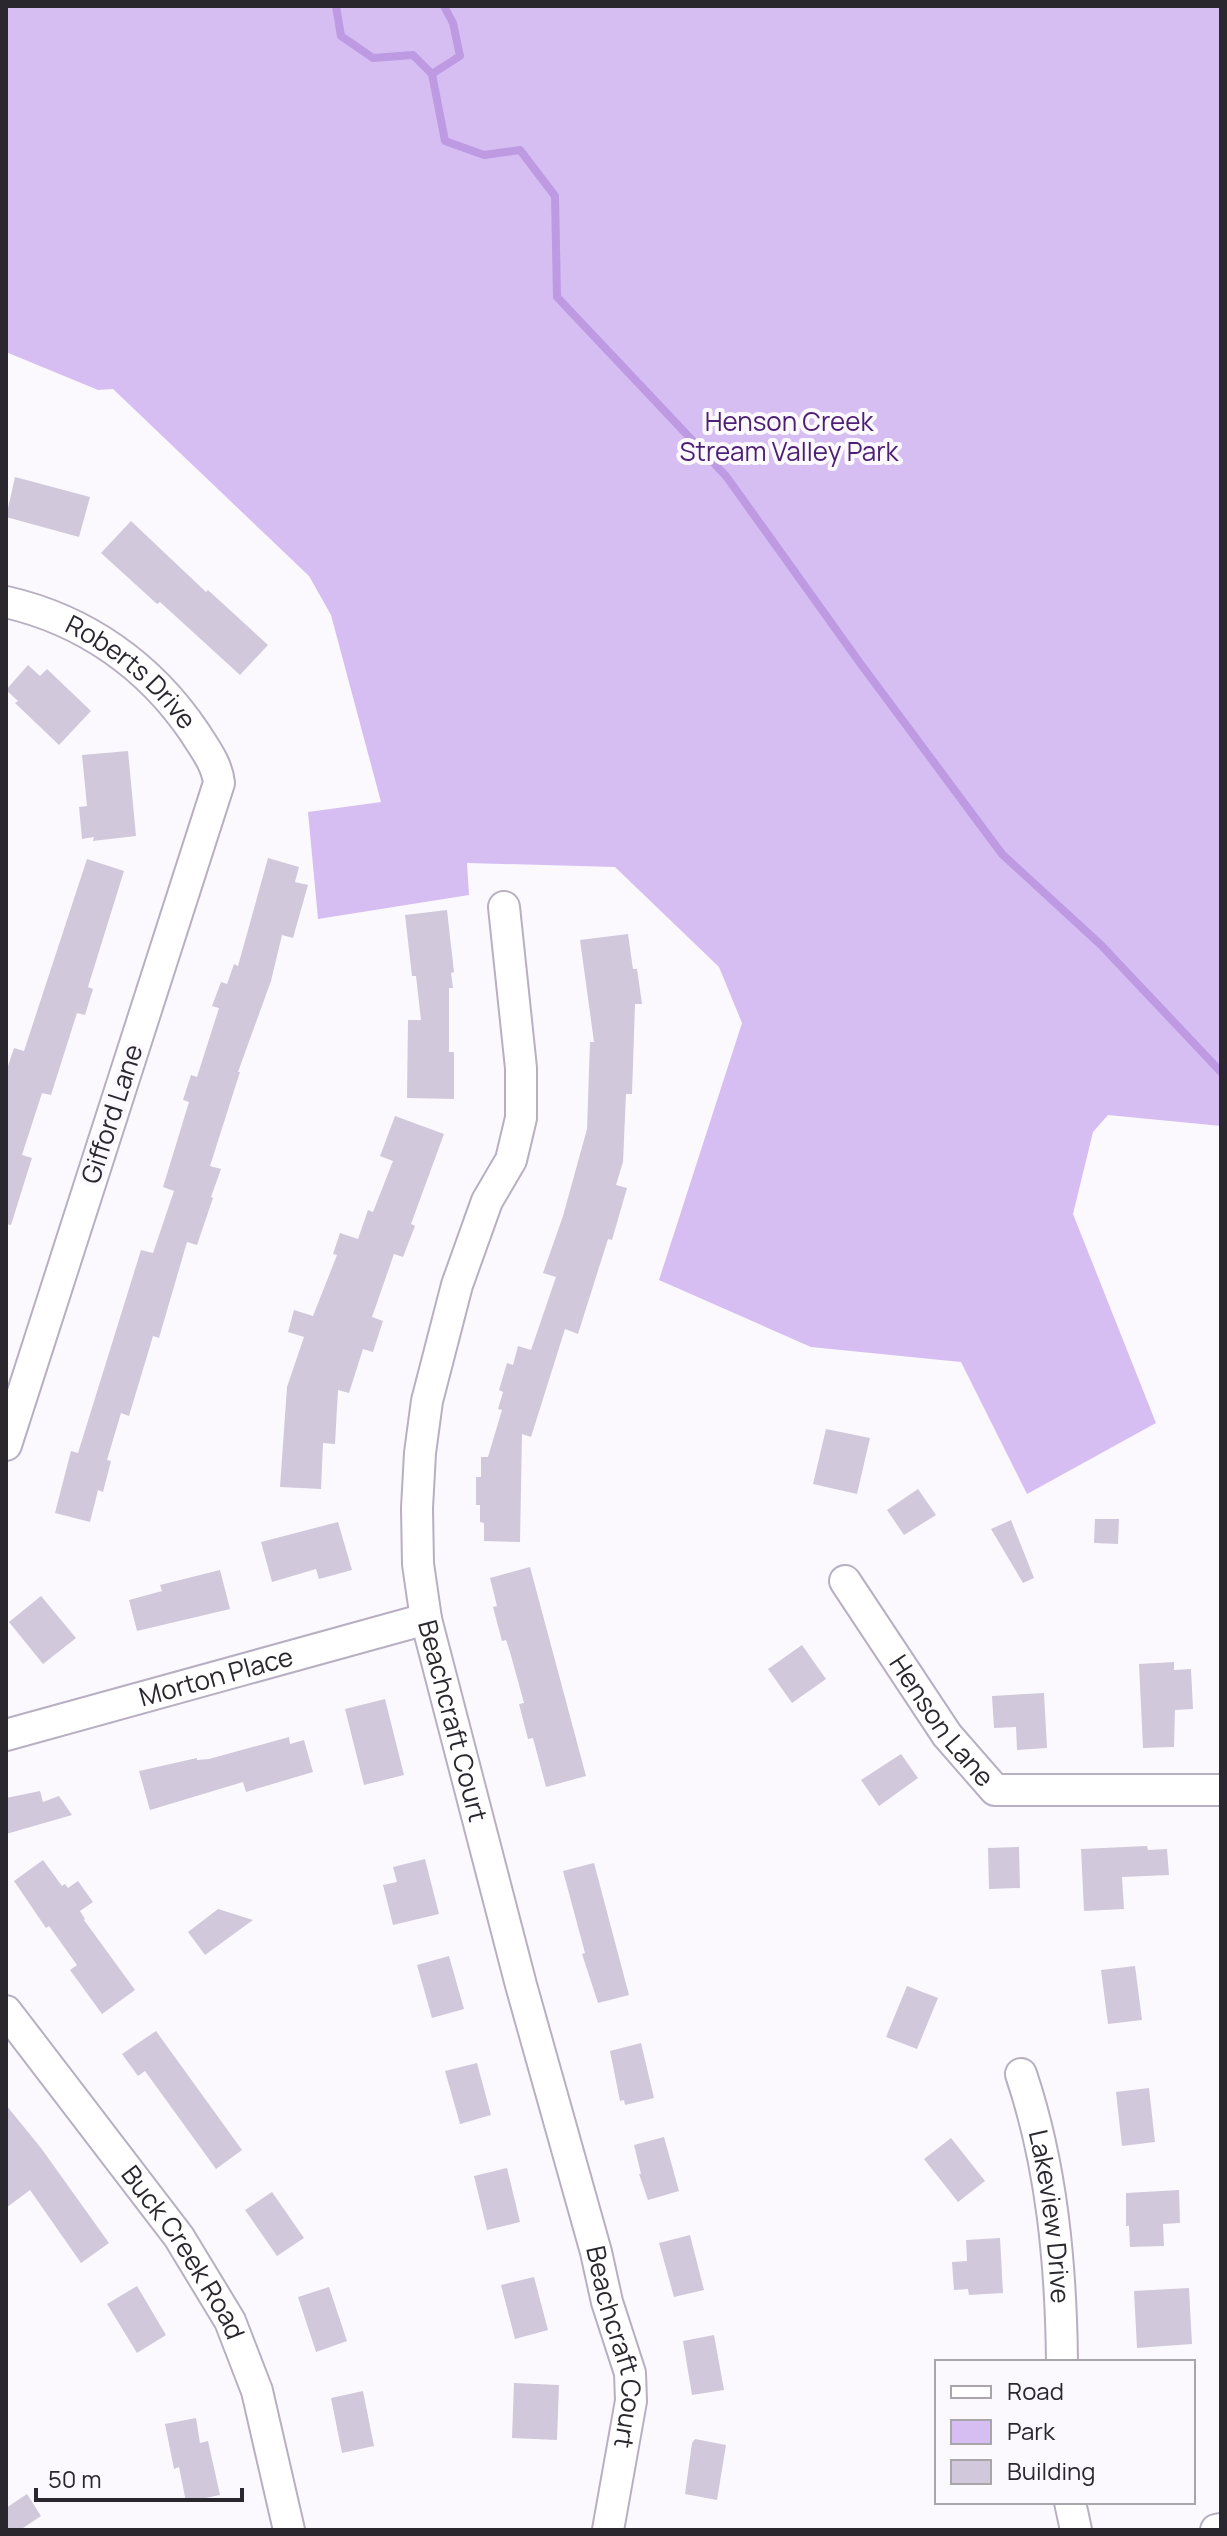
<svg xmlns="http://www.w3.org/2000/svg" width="1227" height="2536" viewBox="0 0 1227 2536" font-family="Manrope,sans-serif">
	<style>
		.green { fill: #d6bef3 }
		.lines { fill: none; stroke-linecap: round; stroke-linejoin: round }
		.stream { stroke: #bd9ae2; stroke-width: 8 }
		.building { fill: #d1c8dc }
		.minor-casing { stroke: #b8afc3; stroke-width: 34 }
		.minor { stroke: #fff; stroke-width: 30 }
		.labels { text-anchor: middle; stroke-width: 8; stroke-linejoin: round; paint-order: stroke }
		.park-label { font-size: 26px; fill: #4d1f73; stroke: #fbf9fd }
		.street-label { font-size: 26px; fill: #2b272f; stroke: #fbf9fd }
	</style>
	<rect width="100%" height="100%" fill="#fbf9fd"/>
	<path class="green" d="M 6,6 L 1221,6 L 1221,1126 L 1108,1115 L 1093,1132 L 1073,1214 L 1156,1423 L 1027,1494 L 961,1362 L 811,1347 L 659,1280 L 742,1023 L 719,967 L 615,867 L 467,863 L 469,895 L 318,919 L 308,812 L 381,802 L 331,615 L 309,576 L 113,389 L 98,390 L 6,352 Z"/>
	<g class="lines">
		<path class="stream" d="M 336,6 L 341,36 L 373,58 L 413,55 L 432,74
			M 444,6 L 453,23 L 460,56 L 432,74 L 445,141 L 484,155 L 520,150 L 555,196 L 557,297 L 726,476 L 860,663 L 1002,854 L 1101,945 L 1221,1072"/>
	</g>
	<path class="building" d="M 15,477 L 90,497 L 79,537 L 6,517 Z
		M 131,521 L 206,592 L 208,590 L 268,645 L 240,675 L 160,602 L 157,604 L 101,553 Z
		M 28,665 L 40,676 L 47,669 L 91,711 L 59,745 L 15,703 L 18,701 L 6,690 Z
		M 128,751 L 136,836 L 93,841 L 94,837 L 82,839 L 79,807 L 87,806 L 82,755 Z
		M 268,858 L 299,867 L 295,882 L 308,885 L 293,938 L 282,935 L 271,981 L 238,1072 L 240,1072 L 210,1166 L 221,1169 L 211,1197 L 213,1198 L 197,1245 L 187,1242 L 159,1338 L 153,1336 L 129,1416 L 121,1413 L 107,1460 L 111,1461 L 103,1492 L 98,1490 L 90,1522 L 55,1513 L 71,1451 L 78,1453 L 141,1250 L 153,1253 L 174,1191 L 163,1187 L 189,1102 L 183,1100 L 191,1075 L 197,1077 L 219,1008 L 212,1006 L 221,982 L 227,984 L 234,964 L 238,966 Z
		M 87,859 L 124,871 L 88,987 L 93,989 L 85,1015 L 77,1013 L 51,1095 L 42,1093 L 22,1155 L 32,1158 L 11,1225 L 6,1224 L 6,1072 L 14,1048 L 24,1051 Z
		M 447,910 L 454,972 L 451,973 L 453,988 L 449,988 L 449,1052 L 454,1052 L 454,1099 L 407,1098 L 408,1020 L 421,1020 L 416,976 L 412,976 L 405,915 Z
		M 628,934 L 633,969 L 637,969 L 642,1004 L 635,1004 L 632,1094 L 626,1094 L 623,1162 L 616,1185 L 627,1188 L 612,1240 L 608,1239 L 578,1334 L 565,1329 L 531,1437 L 522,1434 L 520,1542 L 484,1541 L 484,1523 L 480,1522 L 480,1505 L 476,1505 L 476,1477 L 481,1477 L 481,1457 L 488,1457 L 502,1410 L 498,1409 L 503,1392 L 499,1390 L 507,1363 L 513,1365 L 518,1346 L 531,1350 L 556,1277 L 543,1273 L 563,1216 L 587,1129 L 590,1042 L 594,1042 L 580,940 Z
		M 395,1116 L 444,1134 L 411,1224 L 415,1226 L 403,1257 L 394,1254 L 372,1317 L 383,1321 L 373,1352 L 363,1349 L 349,1393 L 338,1390 L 335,1444 L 323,1443 L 321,1489 L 280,1487 L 287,1387 L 304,1337 L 288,1332 L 294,1310 L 313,1316 L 337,1255 L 333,1254 L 340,1233 L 358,1239 L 368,1210 L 373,1212 L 393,1161 L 380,1156 Z
		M 826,1429 L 870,1438 L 857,1494 L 813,1484 Z
		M 918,1489 L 936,1515 L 904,1535 L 887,1510 Z
		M 1095,1519 L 1119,1519 L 1118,1544 L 1094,1543 Z
		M 1011,1520 L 1034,1578 L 1023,1583 L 991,1529 Z
		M 338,1522 L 352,1570 L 319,1579 L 316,1569 L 272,1582 L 261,1542 Z
		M 530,1567 L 586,1776 L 546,1787 L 533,1738 L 528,1739 L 519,1704 L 524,1703 L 510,1652 L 506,1640 L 502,1641 L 493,1607 L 497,1606 L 490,1578 Z
		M 220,1570 L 230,1609 L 137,1631 L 129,1600 L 162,1591 L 160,1585 Z
		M 41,1596 L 76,1638 L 43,1664 L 9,1622 Z
		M 802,1645 L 826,1679 L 792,1703 L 768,1669 Z
		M 1174,1662 L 1174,1670 L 1191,1669 L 1193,1709 L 1175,1710 L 1174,1747 L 1143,1748 L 1139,1664 Z
		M 1044,1693 L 1047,1748 L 1017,1750 L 1016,1727 L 994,1728 L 992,1696 Z
		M 385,1699 L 404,1775 L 364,1785 L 345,1709 Z
		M 289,1737 L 290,1744 L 304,1740 L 313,1772 L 246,1792 L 243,1782 L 150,1810 L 139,1771 L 197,1758 L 197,1760 L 209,1759 Z
		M 901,1754 L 918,1778 L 879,1806 L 861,1780 Z
		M 40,1791 L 43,1802 L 59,1796 L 72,1815 L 6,1834 L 6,1798 Z
		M 1147,1846 L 1148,1850 L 1167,1849 L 1169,1875 L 1122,1877 L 1124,1909 L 1084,1911 L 1081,1849 Z
		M 1019,1847 L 1020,1888 L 989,1889 L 988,1848 Z
		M 425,1859 L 439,1914 L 393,1925 L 383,1885 L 397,1882 L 393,1867 Z
		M 43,1860 L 62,1886 L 65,1884 L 68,1888 L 78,1881 L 93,1902 L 80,1911 L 85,1919 L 84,1920 L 135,1990 L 102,2014 L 70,1970 L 77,1965 L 49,1926 L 46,1928 L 14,1881 Z
		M 594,1863 L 629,1995 L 598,2003 L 582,1954 L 585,1953 L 563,1871 Z
		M 218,1909 L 253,1920 L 205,1955 L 188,1932 Z
		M 449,1956 L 464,2009 L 432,2018 L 417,1965 Z
		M 1135,1966 L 1142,2020 L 1108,2024 L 1101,1970 Z
		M 907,1986 L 938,1998 L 917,2049 L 886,2037 Z
		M 156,2031 L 242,2150 L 216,2169 L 145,2071 L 138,2076 L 122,2054 Z
		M 641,2043 L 654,2098 L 625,2105 L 624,2100 L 620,2101 L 610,2051 Z
		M 477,2063 L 491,2115 L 460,2124 L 445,2071 Z
		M 1149,2088 L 1155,2142 L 1122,2146 L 1116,2092 Z
		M 6,2105 L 41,2148 L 109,2243 L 81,2263 L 30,2190 L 6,2208 Z
		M 664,2137 L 679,2191 L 648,2200 L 639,2174 L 641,2174 L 634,2145 Z
		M 951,2138 L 985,2181 L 958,2202 L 924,2159 Z
		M 507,2168 L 520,2222 L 487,2230 L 474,2176 Z
		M 1179,2190 L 1180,2223 L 1163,2224 L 1164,2246 L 1130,2247 L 1129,2226 L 1126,2226 L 1126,2193 Z
		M 272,2192 L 304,2238 L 277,2256 L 245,2210 Z
		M 690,2235 L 704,2290 L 674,2297 L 659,2243 Z
		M 1000,2238 L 1003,2293 L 969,2295 L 968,2289 L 954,2290 L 952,2262 L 967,2261 L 966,2240 Z
		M 534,2277 L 548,2330 L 515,2339 L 501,2285 Z
		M 137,2286 L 166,2335 L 137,2353 L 107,2304 Z
		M 329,2287 L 347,2341 L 316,2352 L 298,2297 Z
		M 1189,2288 L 1192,2344 L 1137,2348 L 1134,2291 Z
		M 714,2335 L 724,2390 L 692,2395 L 683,2341 Z
		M 514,2383 L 559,2385 L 557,2440 L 512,2438 Z
		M 363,2391 L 374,2446 L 342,2453 L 331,2398 Z
		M 196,2418 L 200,2443 L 208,2441 L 220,2495 L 186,2502 L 179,2467 L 174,2469 L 165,2424 Z
		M 695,2439 L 726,2445 L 717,2500 L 685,2494 L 692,2443 Z
		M 27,2494 L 41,2516 L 20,2530 L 6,2530 L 6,2508 Z"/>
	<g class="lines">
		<g class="minor-casing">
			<g id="minor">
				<path id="s1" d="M 6,602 C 85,620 150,666 195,733 C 205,749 217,764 219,783 L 6,1445"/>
				<path id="s2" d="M 504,907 L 521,1068 L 521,1118 L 511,1160 L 487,1201 L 457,1285 L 427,1401 L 420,1453 L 417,1508 L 418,1564 L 426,1619 L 521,1985 L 596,2252 L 607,2302 L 630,2373 L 631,2401 L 608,2530"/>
				<path id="s3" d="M 845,1581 L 947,1735 L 995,1790 L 1221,1790"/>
				<path id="s4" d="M 6,1735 L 426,1619"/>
				<path id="s5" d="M 6,2011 L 179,2237 L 230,2321 L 257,2391 L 289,2530"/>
				<path id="s6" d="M 1021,2074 C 1052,2166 1061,2265 1062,2362"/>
				<path d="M 1070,2502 L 1076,2530"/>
				<path d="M 1216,2530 L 1221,2529"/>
			</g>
		</g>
		<use href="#minor" class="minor"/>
	</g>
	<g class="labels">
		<g class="park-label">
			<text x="789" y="431">Henson Creek<tspan x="789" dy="30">Stream Valley Park</tspan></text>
		</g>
		<g class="street-label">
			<text dy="9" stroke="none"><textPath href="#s1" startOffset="146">Roberts Drive</textPath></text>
			<text transform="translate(112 1114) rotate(-72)" y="9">Gifford Lane</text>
			<text dy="9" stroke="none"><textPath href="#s4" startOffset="218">Morton Place</textPath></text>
			<text dy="9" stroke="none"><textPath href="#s3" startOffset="170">Henson Lane</textPath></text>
			<text dy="9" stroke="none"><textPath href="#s2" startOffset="836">Beachcraft Court</textPath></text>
			<text dy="9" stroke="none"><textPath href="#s6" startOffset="146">Lakeview Drive</textPath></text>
			<text dy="9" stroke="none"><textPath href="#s5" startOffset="300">Buck Creek Road</textPath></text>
			<text dy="9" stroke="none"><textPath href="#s2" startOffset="1484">Beachcraft Court</textPath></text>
		</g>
	</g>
	<rect width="1227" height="2536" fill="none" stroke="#2b272f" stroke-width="16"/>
	<rect x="935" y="2360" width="260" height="144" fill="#fbf9fd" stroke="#a8a5ab" stroke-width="2"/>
	<rect x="951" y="2386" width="40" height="12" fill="#ffffff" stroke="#a8a5ab" stroke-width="2"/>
	<text x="1007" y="2400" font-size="24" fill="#2b272f">Road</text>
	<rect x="951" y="2420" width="40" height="24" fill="#d6bef3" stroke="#a8a5ab" stroke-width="2"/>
	<text x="1007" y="2440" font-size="24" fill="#2b272f">Park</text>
	<rect x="951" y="2460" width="40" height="24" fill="#d1c8dc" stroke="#a8a5ab" stroke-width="2"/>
	<text x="1007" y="2480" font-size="24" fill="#2b272f">Building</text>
	<path d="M36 2488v12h206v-12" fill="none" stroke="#2b272f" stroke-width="4"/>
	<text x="48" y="2488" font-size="24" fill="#2b272f" stroke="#fbf9fd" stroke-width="6" paint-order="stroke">50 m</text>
</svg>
